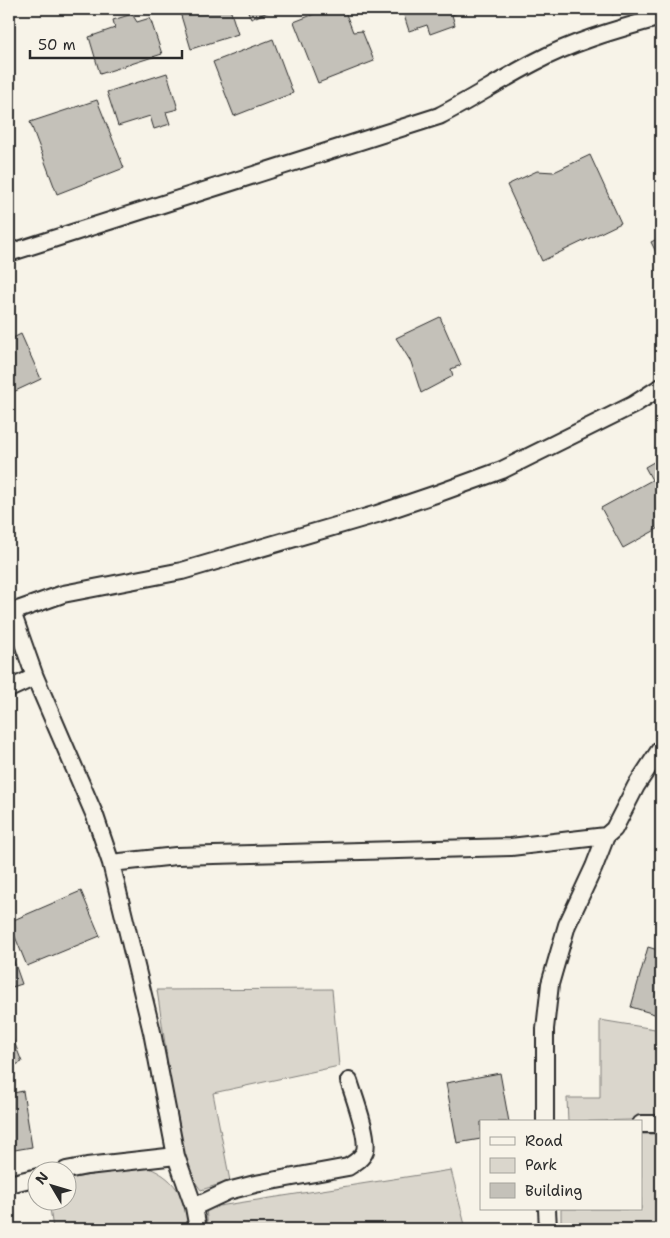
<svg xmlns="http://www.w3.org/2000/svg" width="670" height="1238" viewBox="0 0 670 1238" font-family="'Shantell Sans',sans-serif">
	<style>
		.green { fill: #dad6cc; stroke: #82807c }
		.building { fill: #c4c1b9; stroke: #2b2b2b }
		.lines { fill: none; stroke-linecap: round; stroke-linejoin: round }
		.street-casing { stroke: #2b2b2b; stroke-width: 20 }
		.street { stroke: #f7f3e8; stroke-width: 16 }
	</style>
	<rect width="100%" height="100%" fill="#f7f3e8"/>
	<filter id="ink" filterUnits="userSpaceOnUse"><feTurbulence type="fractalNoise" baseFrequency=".02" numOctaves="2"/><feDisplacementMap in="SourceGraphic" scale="10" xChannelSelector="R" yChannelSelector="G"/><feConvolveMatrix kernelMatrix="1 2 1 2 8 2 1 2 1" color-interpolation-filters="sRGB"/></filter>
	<g filter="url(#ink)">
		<path class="green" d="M 332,989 L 339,1066 L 213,1093 L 230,1181 L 201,1190 L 188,1173 L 181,1151 L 157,990 Z
			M 600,1020 L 661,1030 L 661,1119 L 568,1122 L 567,1098 L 600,1098 Z
			M 641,1134 L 661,1134 L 661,1229 L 561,1229 L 561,1209 L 641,1209 Z
			M 143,1166 C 174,1175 187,1198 190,1229 L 53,1229 L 49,1201 L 68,1200 L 68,1179 Z
			M 451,1170 L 466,1229 L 208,1229 L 206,1208 Z"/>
		<path class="building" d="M 179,9 L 230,9 L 238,34 L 191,49 Z
			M 247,9 L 275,9 L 251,19 Z
			M 327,9 L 344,9 L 353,32 L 362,31 L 374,61 L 318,83 L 294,22 Z
			M 402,9 L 468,9 L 452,15 L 455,25 L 430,34 L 427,25 L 409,31 Z
			M 610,9 L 634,9 L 612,15 Z
			M 132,14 L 137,22 L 150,18 L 162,54 L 100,74 L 89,37 L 115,28 L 113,20 Z
			M 273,39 L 293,93 L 234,116 L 213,62 Z
			M 167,73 L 178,109 L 166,112 L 170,124 L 154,129 L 150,116 L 118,126 L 107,92 Z
			M 97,100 L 124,168 L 57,194 L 30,122 Z
			M 590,155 L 621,223 L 542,261 L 507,185 L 537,171 L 554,172 Z
			M 661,237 L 661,262 L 651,242 Z
			M 440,317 L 461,365 L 451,369 L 453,376 L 421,393 L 411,362 L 396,338 Z
			M 21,334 L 41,379 L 9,394 L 9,340 Z
			M 659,459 L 661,464 L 661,527 L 623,548 L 601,508 L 652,480 L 645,467 Z
			M 81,891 L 100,936 L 27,966 L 9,922 Z
			M 9,947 L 22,984 L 9,988 Z
			M 648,947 L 661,951 L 661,1016 L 631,1007 Z
			M 9,1029 L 22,1062 L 9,1068 Z
			M 500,1073 L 509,1122 L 481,1122 L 481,1139 L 457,1143 L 446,1083 Z
			M 23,1091 L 32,1147 L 9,1151 L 9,1094 Z"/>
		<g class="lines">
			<g class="street-casing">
				<path id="street" d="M 9,253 L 439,116 C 472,99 502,79 535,62 C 574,41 619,29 661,17
					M 9,609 L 12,612 L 35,677 L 95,816 L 111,863 L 152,1032 L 176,1156 L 194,1207 L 198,1229
					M 12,612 L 63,594 L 182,571 L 377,514 L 439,493 L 502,470 L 633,405 L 661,387
					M 9,689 L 35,677
					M 111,863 L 176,856 L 511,847 L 606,836
					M 545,1122 L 545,1029 L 550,984 L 567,925 L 594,867 L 606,836 L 614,829 L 636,786 L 661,748
					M 641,1124 L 661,1124
					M 66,1170 L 87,1166 L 176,1156
					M 9,1184 L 38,1177
					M 194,1207 L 228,1191 L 255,1184 L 348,1167 C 354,1163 362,1159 365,1151 C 369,1136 354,1097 349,1081
					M 547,1209 L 548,1229"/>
			</g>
			<use href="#street" class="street"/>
		</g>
	</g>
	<rect width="670" height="1238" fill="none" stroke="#f7f3e8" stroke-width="30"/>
	<rect x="15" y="15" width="640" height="1208" fill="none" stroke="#2b2b2b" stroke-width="2" filter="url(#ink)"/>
	<rect x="480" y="1120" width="162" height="90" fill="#f7f3e8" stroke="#a5a39c"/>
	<rect x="490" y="1137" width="25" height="8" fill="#f7f3e8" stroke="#a5a39c"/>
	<text x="525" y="1146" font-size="15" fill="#2b2b2b">Road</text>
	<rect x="490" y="1158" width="25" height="15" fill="#dad6cc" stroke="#a5a39c"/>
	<text x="525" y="1170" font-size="15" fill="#2b2b2b">Park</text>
	<rect x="490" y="1183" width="25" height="15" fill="#c4c1b9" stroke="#a5a39c"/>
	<text x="525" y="1196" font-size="15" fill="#2b2b2b">Building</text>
	<g transform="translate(52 1186) rotate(308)"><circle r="24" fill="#f7f3e8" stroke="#a5a39c"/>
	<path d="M0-4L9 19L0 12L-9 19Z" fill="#2b2b2b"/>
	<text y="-8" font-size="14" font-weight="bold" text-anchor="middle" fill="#2b2b2b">N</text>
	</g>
	<path d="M30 50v8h152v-8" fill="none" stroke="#2b2b2b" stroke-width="2.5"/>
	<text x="38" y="50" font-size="15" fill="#2b2b2b" stroke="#f7f3e8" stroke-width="4" paint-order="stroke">50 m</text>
</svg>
